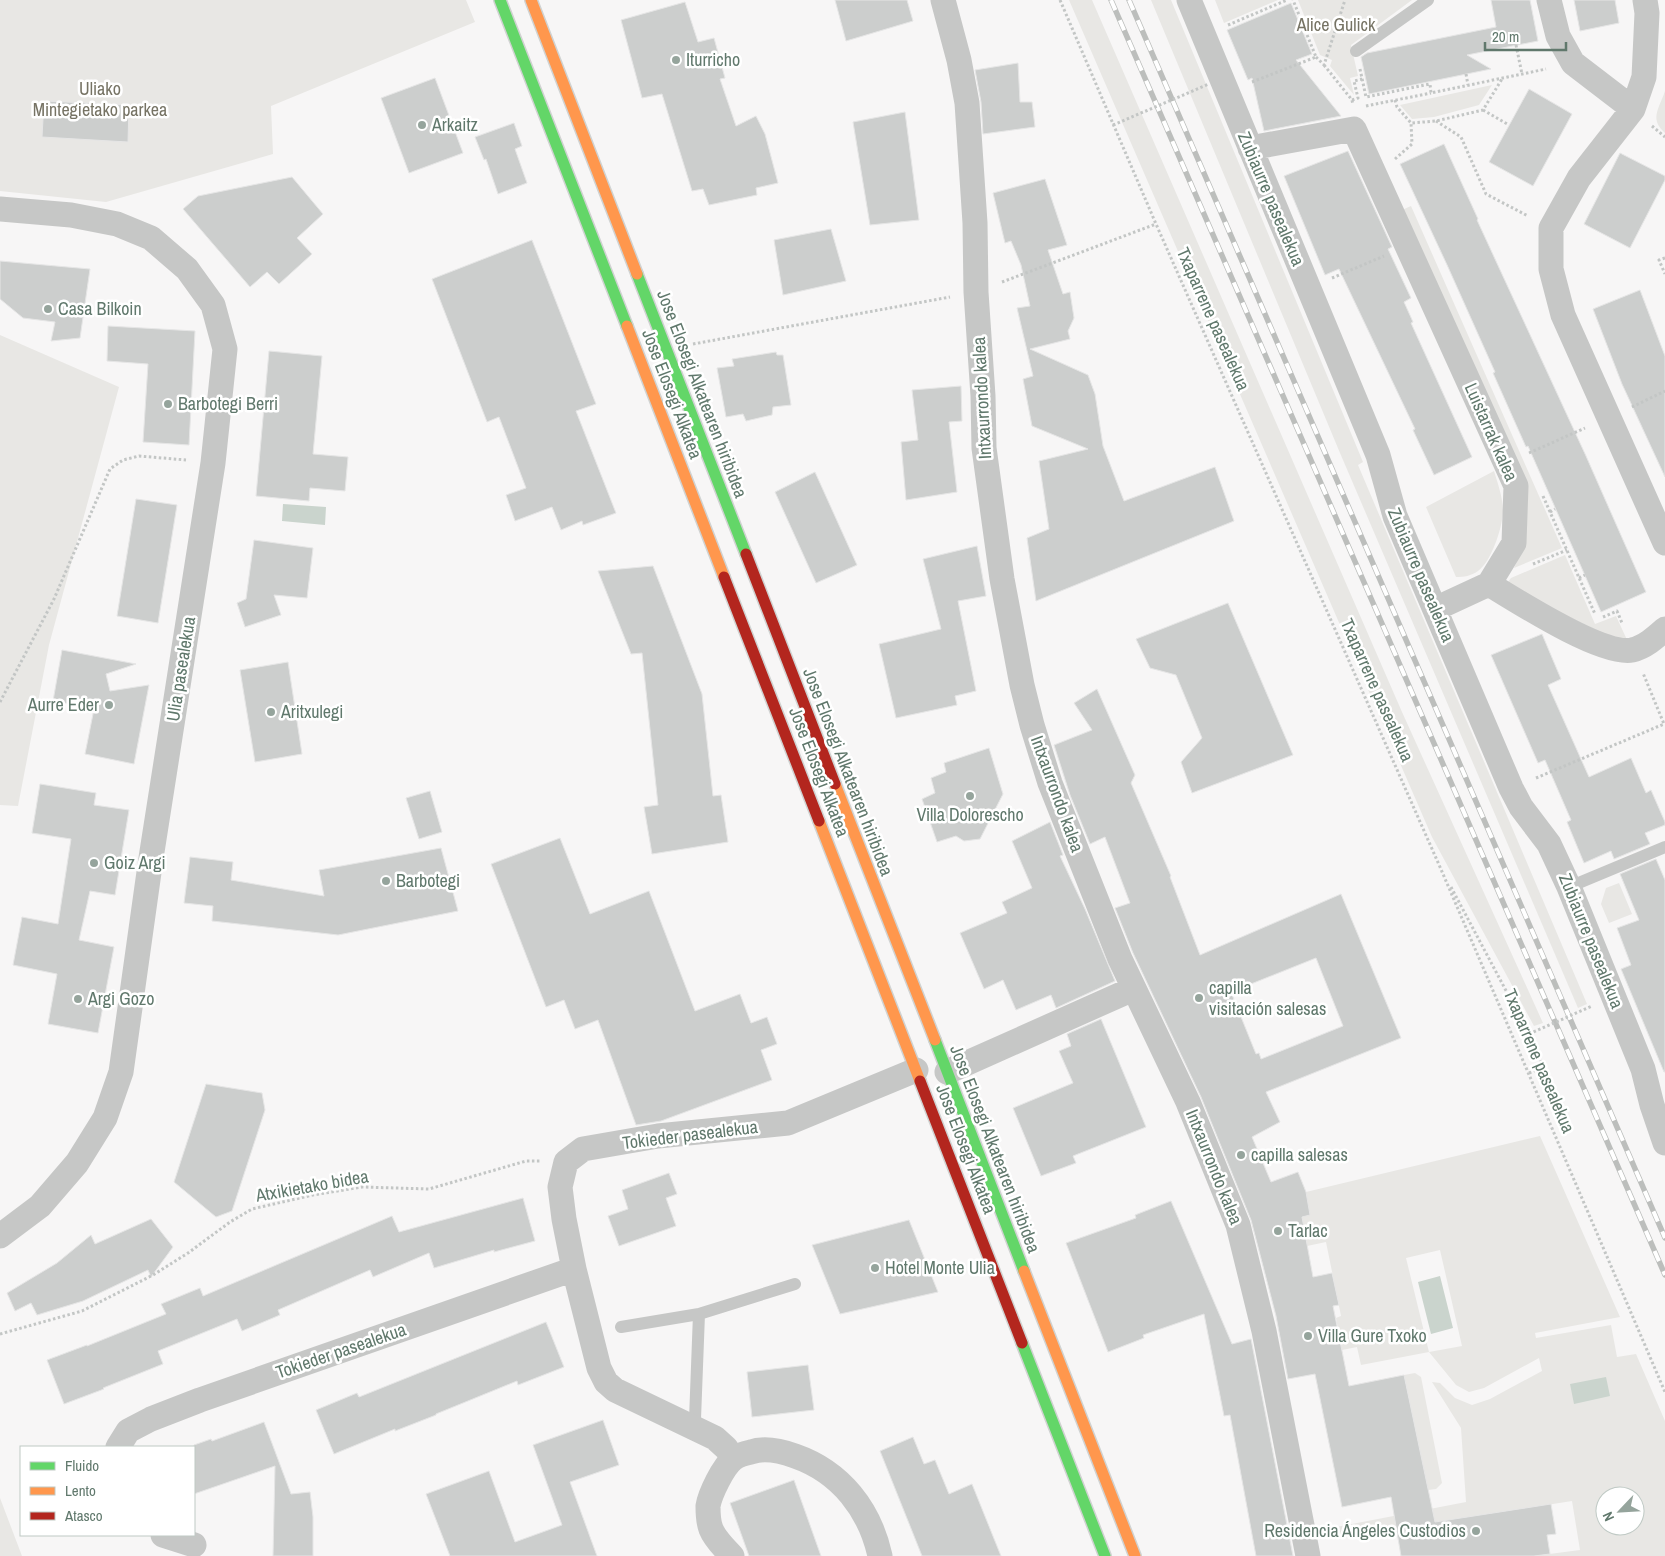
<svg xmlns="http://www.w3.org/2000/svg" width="1665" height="1556" viewBox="0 0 1665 1556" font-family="'Archivo Narrow',sans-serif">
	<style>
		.green { fill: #e8e7e4; fill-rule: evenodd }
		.water { fill: #cad4cd }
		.building { fill: #cccecd; stroke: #e6e6e6; fill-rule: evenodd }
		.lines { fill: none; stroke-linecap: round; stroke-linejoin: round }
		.fast-casing { stroke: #d0d2d1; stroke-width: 14 }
		.slow-casing { stroke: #d0d2d1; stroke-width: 14 }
		.jam-casing { stroke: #d0d2d1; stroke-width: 14 }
		.path { stroke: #c3c6c5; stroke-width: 3; stroke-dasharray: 2.5 2.5; stroke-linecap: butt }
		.lane { stroke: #c6c7c6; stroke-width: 12 }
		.street { stroke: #c6c7c6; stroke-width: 25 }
		.fast { stroke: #63d668; stroke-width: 11 }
		.slow { stroke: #ff974d; stroke-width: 11 }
		.jam { stroke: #b3261e; stroke-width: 11 }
		.rail-casing { stroke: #bcbebc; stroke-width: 5.5 }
		.rail { stroke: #fff; stroke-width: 4; stroke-dasharray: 11; stroke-linecap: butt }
		.path-bridge { stroke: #c3c6c5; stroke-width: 3; stroke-dasharray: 2.5 2.5; stroke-linecap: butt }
		.poi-dot { fill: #95a49c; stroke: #fff; stroke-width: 2 }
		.labels { text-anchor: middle; stroke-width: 5; stroke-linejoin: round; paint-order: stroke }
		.park-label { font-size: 18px; fill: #767364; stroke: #fff }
		.poi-label { font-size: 18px; fill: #60786c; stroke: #fff; text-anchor: start }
		.street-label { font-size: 18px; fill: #60786c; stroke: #fff }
	</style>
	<rect width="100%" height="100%" fill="#f7f6f6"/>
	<path class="green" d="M 0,0 L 466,0 L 475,22 L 271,106 L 273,154 L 106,202 L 0,191 Z
		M 1069,0 L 1092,0 L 1402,712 L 1543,1023 L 1534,1026 L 1432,837 Z
		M 1151,0 L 1171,0 L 1363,462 L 1358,465 L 1587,1004 L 1578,1008 L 1340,453 Z
		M 1215,0 L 1278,0 L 1224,23 Z
		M 1298,0 L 1412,0 L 1351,45 L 1358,76 L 1350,78 L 1354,95 L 1330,66 L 1332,60 L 1320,55 Z
		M 1492,85 L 1479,105 L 1434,117 L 1412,119 L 1400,105 Z
		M 1665,91 L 1665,133 C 1649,119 1659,109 1665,91 Z
		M 1411,206 L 1562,548 L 1514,568 L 1524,547 L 1524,483 L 1402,210 Z
		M 0,335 L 119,387 L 49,645 L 18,806 L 0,805 Z
		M 1494,471 C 1498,484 1503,498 1503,512 C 1502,529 1491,562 1478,571 C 1471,576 1464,577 1456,577 L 1426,507 Z
		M 1565,555 L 1595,624 L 1616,616 L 1628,642 L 1619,641 L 1505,586 L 1511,578 Z
		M 1619,883 L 1632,914 L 1609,923 L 1601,904 L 1606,888 Z
		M 1540,1136 L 1620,1317 L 1535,1333 L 1536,1338 L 1611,1325 L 1617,1357 L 1636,1354 L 1665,1421 L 1665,1556 L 1534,1556 L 1580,1550 L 1572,1501 L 1328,1539 L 1326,1529 L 1466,1502 L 1461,1428 L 1432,1382 L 1440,1383 L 1455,1398 L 1472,1405 L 1490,1399 L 1542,1371 L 1539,1358 L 1484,1388 L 1469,1392 L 1456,1385 L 1429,1352 L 1361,1365 L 1357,1347 L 1342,1350 L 1336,1318 L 1341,1316 L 1326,1242 L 1307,1246 L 1302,1217 L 1306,1192 ZM 1440,1250 L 1462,1346 L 1429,1352 L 1406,1258 ZM 1605,1496 L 1635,1496 L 1635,1526 L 1605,1526 Z
		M 1415,1373 L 1421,1377 L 1442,1483 L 1436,1489 L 1428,1490 L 1404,1375 Z
		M 0,1498 L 22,1556 L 0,1556 Z"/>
	<path class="water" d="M 283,504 L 326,507 L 325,525 L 282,521 Z
		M 1440,1276 L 1453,1328 L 1431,1334 L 1418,1282 Z
		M 1606,1377 L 1610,1396 L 1574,1404 L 1570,1384 Z"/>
	<path class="building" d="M 835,0 L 907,0 L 913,21 L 846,41 Z
		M 1491,0 L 1530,0 L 1538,41 L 1467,55 L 1491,69 L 1369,94 L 1361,57 L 1367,53 L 1496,27 Z
		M 1574,0 L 1615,0 L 1619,23 L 1580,31 Z
		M 685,2 L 698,42 L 714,38 L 725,78 L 720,79 L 736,126 L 756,116 L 765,134 L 778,183 L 756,188 L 757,195 L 709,205 L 703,189 L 692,191 L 662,94 L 642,98 L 621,20 Z
		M 1291,3 L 1312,54 L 1296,60 L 1341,116 L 1264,131 L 1252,78 L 1248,80 L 1227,30 Z
		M 1018,63 L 1020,102 L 1032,102 L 1035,127 L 983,134 L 981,102 L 975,70 Z
		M 435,78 L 463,153 L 409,173 L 381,98 Z
		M 1529,89 L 1572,114 L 1533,186 L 1489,162 Z
		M 44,101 L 129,105 L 128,142 L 42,137 Z
		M 905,112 L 919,220 L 870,225 L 853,122 Z
		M 514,123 L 522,146 L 515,149 L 527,183 L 498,194 L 486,159 L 484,160 L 475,137 Z
		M 1444,144 L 1478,219 L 1477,220 L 1586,456 L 1646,592 L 1601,612 L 1528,446 L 1526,447 L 1493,373 L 1495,372 L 1448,267 L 1400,164 Z
		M 1348,151 L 1392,247 L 1388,249 L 1411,298 L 1404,302 L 1413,322 L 1411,323 L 1472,457 L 1434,475 L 1413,430 L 1415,429 L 1339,269 L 1325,275 L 1284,176 Z
		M 1620,153 L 1665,176 L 1665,180 L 1630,248 L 1584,224 Z
		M 292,177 L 323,214 L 297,238 L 312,254 L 279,284 L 267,272 L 250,287 L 183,209 L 198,196 Z
		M 1045,179 L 1067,245 L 1048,250 L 1063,294 L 1070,292 L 1074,318 L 1068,331 L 1070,339 L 1030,349 L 1088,375 L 1095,394 L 1103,446 L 1124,501 L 1215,467 L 1234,521 L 1036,601 L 1027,538 L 1049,529 L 1039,461 L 1088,449 L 1032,426 L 1023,379 L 1033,376 L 1017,308 L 1030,306 L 1021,265 L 1011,241 L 1005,243 L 993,193 Z
		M 831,229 L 846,281 L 783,295 L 774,240 Z
		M 532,240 L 596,404 L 576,411 L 616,513 L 583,525 L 582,521 L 561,530 L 552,507 L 515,521 L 506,495 L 526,488 L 499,417 L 487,422 L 432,279 Z
		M 0,261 L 90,269 L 80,338 L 51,341 L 55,322 L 23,318 L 0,299 Z
		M 1640,290 L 1665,356 L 1665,477 L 1622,384 L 1593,309 Z
		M 108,326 L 195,331 L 189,445 L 143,442 L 148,364 L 107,361 Z
		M 269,351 L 322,356 L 313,454 L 348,457 L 345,491 L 310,488 L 309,501 L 256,496 Z
		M 776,352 L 777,355 L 783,355 L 791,405 L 773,407 L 772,415 L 746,421 L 743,414 L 726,417 L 717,368 L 734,366 L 732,359 Z
		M 961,386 L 962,421 L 949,422 L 957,492 L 906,500 L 901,442 L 918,440 L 912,390 Z
		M 815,472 L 857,565 L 816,583 L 775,492 Z
		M 136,499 L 177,505 L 158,623 L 117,616 Z
		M 254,540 L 313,548 L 307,598 L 274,595 L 281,615 L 245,627 L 237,603 L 246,599 Z
		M 977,546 L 986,596 L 958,601 L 976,691 L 955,696 L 957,705 L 896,718 L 879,644 L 941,629 L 923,559 Z
		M 653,566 L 702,694 L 713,796 L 721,795 L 728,842 L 652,854 L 644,807 L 658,805 L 642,653 L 631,654 L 598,571 Z
		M 1228,603 L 1293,755 L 1192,793 L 1181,762 L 1202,738 L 1176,675 L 1150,668 L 1136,639 Z
		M 1542,634 L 1561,679 L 1548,685 L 1589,777 L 1631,758 L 1646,793 L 1651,790 L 1665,822 L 1665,825 L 1645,833 L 1650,844 L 1614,859 L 1611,851 L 1584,863 L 1567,822 L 1571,820 L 1545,760 L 1538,763 L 1491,655 Z
		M 62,650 L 136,664 L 106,674 L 110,691 L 149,685 L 134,764 L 85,754 L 94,709 L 53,701 Z
		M 288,662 L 302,754 L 255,762 L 240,670 Z
		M 1097,689 L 1135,775 L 1131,783 L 1171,876 L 1170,877 L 1200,955 L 1341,894 L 1401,1038 L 1266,1092 L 1280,1122 L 1252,1137 L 1271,1182 L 1298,1172 L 1306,1192 L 1310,1215 L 1302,1217 L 1313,1277 L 1332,1273 L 1339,1305 L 1333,1306 L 1349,1386 L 1404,1375 L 1435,1522 L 1551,1504 L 1556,1534 L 1547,1535 L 1550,1554 L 1534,1556 L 1401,1556 L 1391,1497 L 1342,1507 L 1315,1374 L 1288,1379 L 1276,1316 L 1251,1220 L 1201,1097 L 1133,953 L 1115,908 L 1130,903 L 1105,837 L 1090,844 L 1070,795 L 1054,745 L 1092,730 L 1074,703 ZM 1316,958 L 1343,1026 L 1261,1059 L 1259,1053 L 1256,1054 L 1231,992 Z
		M 989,748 L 1003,794 L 980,839 L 964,841 L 956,836 L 937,842 L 922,799 L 935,793 L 931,778 L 946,772 L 944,763 Z
		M 40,784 L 96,793 L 94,805 L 129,810 L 115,895 L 90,891 L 79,940 L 114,947 L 98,1033 L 48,1024 L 57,974 L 13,965 L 22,917 L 58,924 L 71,839 L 32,833 Z
		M 430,791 L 442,832 L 419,839 L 406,798 Z
		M 1050,822 L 1063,855 L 1060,856 L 1085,909 L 1115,981 L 1056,1008 L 1051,995 L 1016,1010 L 1003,980 L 984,989 L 960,933 L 1007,913 L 1002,902 L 1032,888 L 1012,841 Z
		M 560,838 L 590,914 L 649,891 L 695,1011 L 740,994 L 751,1023 L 767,1017 L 777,1044 L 761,1050 L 772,1080 L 661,1121 L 636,1125 L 598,1020 L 575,1029 L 564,1000 L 546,1007 L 491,864 Z
		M 441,848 L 458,911 L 338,935 L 212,921 L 213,906 L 184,903 L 190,857 L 233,862 L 231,880 L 324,896 L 319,870 Z
		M 1656,859 L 1665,880 L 1665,1072 L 1664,1072 L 1621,969 L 1631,965 L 1617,928 L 1639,920 L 1620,874 Z
		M 1101,1019 L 1146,1127 L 1073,1156 L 1076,1163 L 1041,1176 L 1013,1108 L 1073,1083 L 1059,1051 L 1071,1046 L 1067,1034 Z
		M 206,1084 L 262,1093 L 265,1110 L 232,1211 L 216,1217 L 174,1182 Z
		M 669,1173 L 677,1194 L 666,1198 L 676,1226 L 619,1246 L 608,1216 L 628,1209 L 622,1190 Z
		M 523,1198 L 535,1241 L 494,1252 L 494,1250 L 434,1268 L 429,1253 L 373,1277 L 370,1270 L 278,1310 L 280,1315 L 242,1331 L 237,1319 L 158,1351 L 163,1364 L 103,1388 L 104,1389 L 64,1404 L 47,1360 L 87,1345 L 87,1346 L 166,1314 L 161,1304 L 200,1288 L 203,1296 L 392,1216 L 399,1232 Z
		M 1171,1201 L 1232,1344 L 1251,1339 L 1293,1556 L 1256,1556 L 1230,1415 L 1224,1416 L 1204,1314 L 1143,1335 L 1144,1338 L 1108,1352 L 1066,1243 L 1136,1218 L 1135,1215 Z
		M 151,1219 L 173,1247 L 151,1277 L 148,1270 L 83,1301 L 37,1315 L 31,1303 L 15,1311 L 7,1293 L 57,1263 L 91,1235 L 95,1244 Z
		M 909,1220 L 938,1292 L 840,1314 L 812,1245 Z
		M 546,1322 L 564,1367 L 518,1385 L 517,1381 L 436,1414 L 436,1415 L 395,1431 L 395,1429 L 334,1454 L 316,1410 L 357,1393 L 359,1397 Z
		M 808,1365 L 814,1410 L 752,1417 L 747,1372 Z
		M 603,1420 L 619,1465 L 570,1482 L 597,1556 L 450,1556 L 426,1494 L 489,1471 L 515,1542 L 562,1525 L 533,1445 Z
		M 264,1422 L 291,1494 L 310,1492 L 313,1517 L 313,1556 L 273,1556 L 275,1466 L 194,1494 L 194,1445 L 211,1439 L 212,1441 Z
		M 913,1437 L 924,1464 L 935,1460 L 949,1494 L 972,1484 L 1001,1556 L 922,1556 L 880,1451 Z
		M 794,1480 L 821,1556 L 749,1556 L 730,1503 Z"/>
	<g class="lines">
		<g class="fast-casing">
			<path id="fast" d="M 500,0 L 627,326
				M 637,274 L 746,554
				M 935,1040 L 1024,1271
				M 1022,1343 L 1105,1556"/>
		</g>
		<g class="slow-casing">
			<path id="slow" d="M 531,0 L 637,274
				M 627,326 L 724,577
				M 835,784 L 935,1040
				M 819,821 L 920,1081
				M 1024,1271 L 1135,1556"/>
		</g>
		<g class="jam-casing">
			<path id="jam" d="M 746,554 L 835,784
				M 724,577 L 819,821
				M 920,1081 L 1022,1343"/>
		</g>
		<path class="path" d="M 1060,0 L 1156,224 L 1440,867 L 1665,1392
			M 1228,25 L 1287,0
			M 1516,45 L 1522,74
			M 1316,57 L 1324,65 L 1345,0
			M 1324,65 L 1352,100 L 1353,105
			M 1360,69 L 1366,97 L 1430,84 L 1431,93 L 1546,69
			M 1466,74 L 1468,85
			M 1252,82 L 1316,57 L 1293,0
			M 1352,100 L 1358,98 L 1354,81 L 1362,79
			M 1395,100 L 1397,107 L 1411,123 L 1436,121 L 1483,110 L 1502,79
			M 1366,106 L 1431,93
			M 1483,110 L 1509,125
			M 1436,121 L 1461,137 L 1486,194 L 1528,216
			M 1652,126 L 1665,137
			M 1395,159 L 1412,144 L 1411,123
			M 1665,258 L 1659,260 L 1665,274
			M 1332,278 L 1384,256
			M 1002,282 L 1156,224
			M 693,344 L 950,297
			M 1632,407 L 1665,391
			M 1529,453 L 1585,428
			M 1543,496 L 1595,614
			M 1550,512 L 1555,509
			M 1533,564 L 1567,550
			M 1579,578 L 1585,575
			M 1603,617 L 1617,611 L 1622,623
			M 0,702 L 54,599 L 110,469 L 123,460 L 139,456 L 186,460
			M 1536,778 L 1664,724 L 1643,673
			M 1451,887 L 1529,1034 L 1543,1067 L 1529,1073
			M 0,1334 L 82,1311 L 153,1275 L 188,1253 L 230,1222 L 252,1209 L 313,1195 L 362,1187 L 429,1189 L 526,1161 L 541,1161"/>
		<path class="lane" d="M 1356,51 L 1428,0
			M 1569,887 L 1665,847
			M 621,1327 L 699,1314
			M 693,1428 L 695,1419 L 699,1314 L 795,1284"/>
		<path class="street" d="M 943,0 L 959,60 L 967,103 L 975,223 L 976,292 L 983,396 L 984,448 L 1002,579 L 1022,685 L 1032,725 L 1050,783 L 1120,959 L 1188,1102 L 1238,1225 L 1264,1331 L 1308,1556
			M 1189,0 L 1378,455 L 1395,516 L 1511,788 L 1521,807 L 1549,844 L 1569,887 L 1643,1069 L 1652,1105 L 1665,1143
			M 1549,0 L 1558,36 L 1573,63 L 1633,109
			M 1645,0 L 1647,13 L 1644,77 L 1633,109 L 1579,178 L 1551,228 L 1551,269 L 1563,315 L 1665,543
			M 1250,148 L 1354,129 L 1516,486 L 1514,543 L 1489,584
			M 0,209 L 71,215 L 117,224 L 151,238 L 187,269 L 213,305 L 225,349 L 213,463 L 151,858 L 121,1072 L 105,1118 L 77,1163 L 40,1206 L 0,1236
			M 1489,584 C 1517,601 1602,656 1632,650 C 1645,647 1656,637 1665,629
			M 1435,609 L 1489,584
			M 947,1072 L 1133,989
			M 574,1269 L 564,1219 L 560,1187 L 566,1162 L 583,1149 L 658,1136 L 788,1123 L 916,1070
			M 118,1447 L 128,1431 L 151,1419 L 200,1400 L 574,1269 L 599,1368 L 606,1382 L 615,1390 L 715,1438 L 726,1448 L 733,1459
			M 163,1535 L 194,1545
			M 732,1556 C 725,1549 715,1539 711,1529 C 709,1524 708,1512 708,1506 C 710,1494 723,1467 733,1459 C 737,1456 746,1453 751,1452 C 765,1447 781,1451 795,1456 C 841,1472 870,1510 880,1556"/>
		<use href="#fast" class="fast"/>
		<use href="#slow" class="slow"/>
		<use href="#jam" class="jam"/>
		<g class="rail-casing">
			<path id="rail" d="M 1111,0 L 1665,1275
				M 1129,0 L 1665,1238"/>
		</g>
		<use href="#rail" class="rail"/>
		<path class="path-bridge" d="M 1113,125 L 1209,84
			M 1529,1034 L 1592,1006"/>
	</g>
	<g class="poi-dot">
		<circle cx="676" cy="60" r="5"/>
		<circle cx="422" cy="125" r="5"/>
		<circle cx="48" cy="309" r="5"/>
		<circle cx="168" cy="404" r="5"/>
		<circle cx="109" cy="705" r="5"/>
		<circle cx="271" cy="712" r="5"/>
		<circle cx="970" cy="796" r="5"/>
		<circle cx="94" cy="863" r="5"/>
		<circle cx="386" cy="881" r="5"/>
		<circle cx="1199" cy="998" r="5"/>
		<circle cx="78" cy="999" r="5"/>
		<circle cx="1241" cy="1155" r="5"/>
		<circle cx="1278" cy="1231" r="5"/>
		<circle cx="875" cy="1268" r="5"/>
		<circle cx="1308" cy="1336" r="5"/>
		<circle cx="1476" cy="1531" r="5"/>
	</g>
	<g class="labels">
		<g class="park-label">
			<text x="1336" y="31">Alice Gulick</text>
			<text x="100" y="95">Uliako<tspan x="100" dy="21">Mintegietako parkea</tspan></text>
		</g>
		<g class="poi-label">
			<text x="686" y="66">Iturricho</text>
			<text x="432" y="131">Arkaitz</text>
			<text x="58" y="315">Casa Bilkoin</text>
			<text x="178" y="410">Barbotegi Berri</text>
			<text x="99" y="711" text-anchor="end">Aurre Eder</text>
			<text x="281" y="718">Aritxulegi</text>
			<text x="970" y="821" text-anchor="middle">Villa Dolorescho</text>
			<text x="104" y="869">Goiz Argi</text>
			<text x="396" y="887">Barbotegi</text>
			<text x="1209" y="994">capilla<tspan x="1209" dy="21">visitación salesas</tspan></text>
			<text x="88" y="1005">Argi Gozo</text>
			<text x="1251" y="1161">capilla salesas</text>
			<text x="1288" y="1237">Tarlac</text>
			<text x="885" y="1274">Hotel Monte Ulia</text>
			<text x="1318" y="1342">Villa Gure Txoko</text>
			<text x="1466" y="1537" text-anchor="end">Residencia Ángeles Custodios</text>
		</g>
		<g class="street-label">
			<text transform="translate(1271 199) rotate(67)" y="6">Zubiaurre pasealekua</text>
			<text transform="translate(1213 319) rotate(66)" y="6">Txaparrene pasealekua</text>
			<text transform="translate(672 394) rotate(69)" y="6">Jose Elosegi Alkatea</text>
			<text transform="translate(702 394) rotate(69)" y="6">Jose Elosegi Alkatearen hiribidea</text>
			<text transform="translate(982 398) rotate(-93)" y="6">Intxaurrondo kalea</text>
			<text transform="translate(1491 432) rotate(66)" y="6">Luistarrak kalea</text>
			<text transform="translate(1421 575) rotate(67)" y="6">Zubiaurre pasealekua</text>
			<text transform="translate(181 669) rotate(-81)" y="6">Ulia pasealekua</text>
			<text transform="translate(1377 690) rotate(66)" y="6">Txaparrene pasealekua</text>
			<text transform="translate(819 772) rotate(69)" y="6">Jose Elosegi Alkatea</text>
			<text transform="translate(848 772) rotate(69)" y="6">Jose Elosegi Alkatearen hiribidea</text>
			<text transform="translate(1057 794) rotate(70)" y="6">Intxaurrondo kalea</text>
			<text transform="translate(1591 941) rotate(68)" y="6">Zubiaurre pasealekua</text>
			<text transform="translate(1539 1061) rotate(67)" y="6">Txaparrene pasealekua</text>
			<text transform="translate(690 1135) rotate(-7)" y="6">Tokieder pasealekua</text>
			<text transform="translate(966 1149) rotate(69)" y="6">Jose Elosegi Alkatea</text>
			<text transform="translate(995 1149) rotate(69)" y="6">Jose Elosegi Alkatearen hiribidea</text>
			<text transform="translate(1214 1167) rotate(68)" y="6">Intxaurrondo kalea</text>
			<text transform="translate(312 1186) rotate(-10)" y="6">Atxikietako bidea</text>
			<text transform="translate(341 1351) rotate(-19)" y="6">Tokieder pasealekua</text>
		</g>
	</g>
	<rect x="20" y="1446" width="175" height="90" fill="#ffffff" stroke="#bfc9c4"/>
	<rect x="30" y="1462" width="25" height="8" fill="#63d668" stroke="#bfc9c4"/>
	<text x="65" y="1471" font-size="15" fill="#60786c">Fluido</text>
	<rect x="30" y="1487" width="25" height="8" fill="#ff974d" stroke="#bfc9c4"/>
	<text x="65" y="1496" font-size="15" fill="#60786c">Lento</text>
	<rect x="30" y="1512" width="25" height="8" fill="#b3261e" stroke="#bfc9c4"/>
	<text x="65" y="1521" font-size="15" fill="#60786c">Atasco</text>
	<g transform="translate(1620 1511) rotate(245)"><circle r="24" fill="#ffffff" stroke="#bfc9c4"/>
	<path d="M0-4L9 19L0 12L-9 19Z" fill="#95a49c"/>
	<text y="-8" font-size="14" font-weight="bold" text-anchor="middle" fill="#60786c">N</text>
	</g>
	<path d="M1485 42v8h81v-8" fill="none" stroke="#60786c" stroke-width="2.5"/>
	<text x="1492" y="42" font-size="15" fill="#60786c" stroke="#ffffff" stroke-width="4" paint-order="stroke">20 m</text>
</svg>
